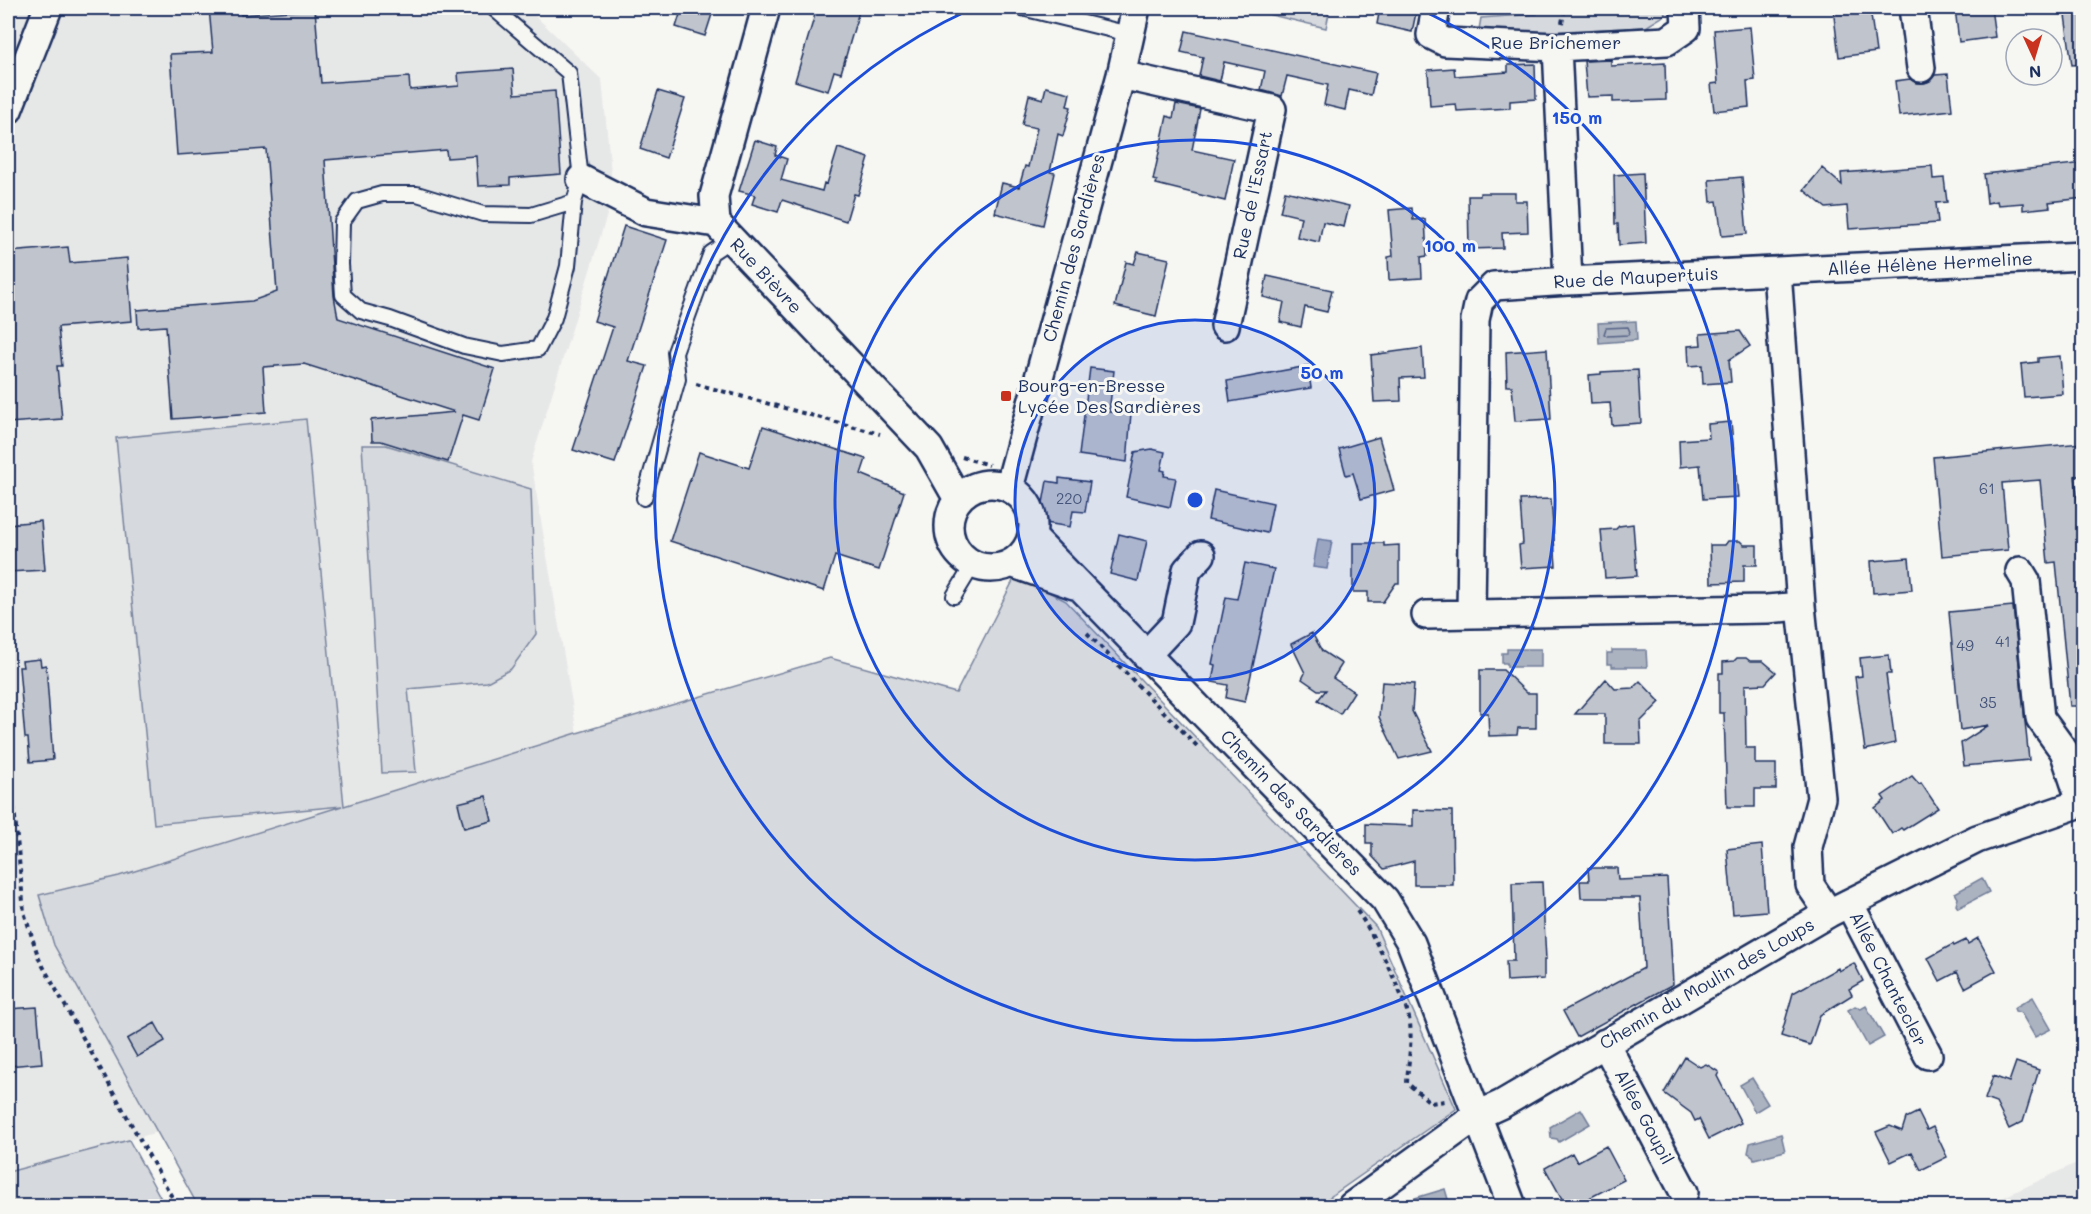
<svg xmlns="http://www.w3.org/2000/svg" width="2091" height="1214" viewBox="0 0 2091 1214" font-family="Mali,sans-serif">
	<style>
		.built { fill: #e6e7e7 }
		.green { fill: #d6d9dd; stroke: #78849e; stroke-width: 1.5 }
		.water { fill: #abb2c0; stroke: #717e99; stroke-width: 1.5 }
		.lines { fill: none; stroke-linecap: round; stroke-linejoin: round }
		.shore { stroke: #556385; stroke-width: 1.5 }
		.building { fill: #c0c4cd; stroke: #1b2f5e; stroke-width: 1.5 }
		.lane-casing { stroke: #1b2f5e; stroke-width: 18 }
		.street-casing { stroke: #1b2f5e; stroke-width: 32 }
		.path { stroke: #1b2f5e; stroke-width: 4; stroke-dasharray: 4.5 4.5; stroke-linecap: butt }
		.lane { stroke: #f6f6f2; stroke-width: 14 }
		.street { stroke: #f6f6f2; stroke-width: 27 }
		.ring { fill: none; stroke: #1d4ed8; stroke-width: 3 }
		.poi-dot { fill: #c8321e; stroke: #f6f6f2; stroke-width: 2 }
		.labels { text-anchor: middle; stroke-width: 6; stroke-linejoin: round; paint-order: stroke }
		.number-label { font-size: 15px; fill: #44547a }
		.street-label { font-size: 18px; fill: #1b2f5e; stroke: #f6f6f2 }
		.poi-label { font-size: 18px; fill: #1b2f5e; stroke: #f6f6f2; text-anchor: start }
		.centre { fill: #1d4ed8; stroke: #f6f6f2; stroke-width: 3 }
		.ring-label { font-size: 18px; text-anchor: middle; font-weight: bold; fill: #1d4ed8; stroke: #f6f6f2; stroke-width: 6; stroke-linejoin: round; paint-order: stroke }
	</style>
	<rect width="100%" height="100%" fill="#f6f6f2"/>
	<filter id="ink" filterUnits="userSpaceOnUse"><feTurbulence type="fractalNoise" baseFrequency=".0167" numOctaves="2"/><feDisplacementMap in="SourceGraphic" scale="12" xChannelSelector="R" yChannelSelector="G"/><feConvolveMatrix kernelMatrix="1 2 1 2 8 2 1 2 1" color-interpolation-filters="sRGB"/></filter>
	<g filter="url(#ink)">
		<path class="built" d="M 12,8 L 527,8 L 602,80 L 613,195 L 531,462 L 577,733 L 119,876 L 39,895 L 54,945 L 158,1132 L 8,1172 L 8,18 Z
			M 2083,1160 L 2083,1206 L 1985,1206 Z"/>
		<path class="green" d="M 1260,8 L 1330,8 L 1326,28 L 1259,12 Z
			M 1538,8 L 1669,8 L 1662,17 L 1646,27 L 1478,35 L 1481,18 L 1537,14 Z
			M 306,419 L 344,806 L 577,733 L 830,658 L 956,693 L 1016,575 L 1066,601 L 1376,927 L 1456,1109 L 1317,1206 L 198,1206 L 54,945 L 39,895 L 119,876 L 342,806 L 154,824 L 116,438 Z
			M 362,445 L 386,445 L 531,489 L 536,634 L 511,669 L 487,682 L 408,689 L 416,772 L 382,773 Z
			M 129,1140 L 165,1206 L 8,1206 L 8,1172 Z"/>
		<path class="water" d="M 1636,321 L 1637,340 L 1599,343 L 1598,323 Z
			M 1318,539 L 1332,541 L 1327,569 L 1313,567 Z
			M 1507,649 L 1541,649 L 1541,667 L 1507,667 L 1507,663 L 1502,663 L 1502,653 L 1507,653 Z
			M 1612,650 L 1646,650 L 1647,667 L 1612,667 L 1612,664 L 1607,664 L 1607,653 L 1612,653 Z
			M 1982,878 L 1989,892 L 1958,908 L 1956,905 L 1958,898 L 1955,893 Z
			M 2033,997 L 2051,1029 L 2035,1037 L 2021,1013 L 2015,1011 L 2014,1008 Z
			M 1855,1006 L 1861,1009 L 1866,1006 L 1884,1037 L 1868,1046 L 1848,1010 Z
			M 1752,1078 L 1768,1104 L 1755,1112 L 1740,1085 Z
			M 1581,1109 L 1590,1124 L 1559,1142 L 1557,1139 L 1551,1138 L 1550,1127 Z
			M 1781,1134 L 1785,1151 L 1754,1159 L 1753,1156 L 1748,1153 L 1750,1143 Z
			M 1445,1189 L 1450,1206 L 1418,1206 L 1415,1198 Z"/>
		<g class="lines">
			<path class="shore" d="M 1628,327 L 1630,332 L 1628,335 L 1607,336 L 1604,334 L 1606,328 Z"/>
		</g>
		<path class="building" d="M 209,8 L 240,8 L 241,15 L 315,9 L 321,83 L 409,77 L 410,90 L 459,86 L 458,73 L 513,69 L 515,94 L 555,91 L 561,174 L 510,178 L 510,185 L 478,186 L 476,156 L 447,158 L 446,150 L 325,160 L 334,296 L 338,318 L 495,369 L 479,420 L 463,415 L 448,462 L 381,441 L 372,441 L 371,420 L 455,412 L 304,364 L 263,367 L 266,412 L 173,419 L 166,326 L 138,328 L 137,310 L 252,301 L 277,292 L 266,149 L 177,155 L 170,54 L 213,52 Z
			M 682,8 L 714,8 L 705,36 L 676,27 Z
			M 817,8 L 860,8 L 841,73 L 834,71 L 828,91 L 795,81 Z
			M 1380,8 L 1417,8 L 1412,32 L 1377,24 Z
			M 1833,8 L 1870,8 L 1876,52 L 1839,57 Z
			M 1955,8 L 1991,8 L 1995,37 L 1959,42 Z
			M 2064,8 L 2084,8 L 2084,64 L 2072,65 Z
			M 1750,27 L 1755,80 L 1747,81 L 1749,107 L 1714,111 L 1711,84 L 1718,83 L 1714,30 Z
			M 1186,31 L 1376,73 L 1371,95 L 1349,90 L 1345,110 L 1324,105 L 1328,85 L 1287,76 L 1282,96 L 1261,90 L 1265,71 L 1224,62 L 1220,81 L 1199,76 L 1203,57 L 1181,52 Z
			M 1611,60 L 1611,66 L 1665,63 L 1666,100 L 1613,102 L 1613,96 L 1587,97 L 1584,61 Z
			M 1535,64 L 1536,99 L 1510,101 L 1510,108 L 1457,111 L 1456,104 L 1430,106 L 1428,70 L 1454,68 L 1455,76 L 1508,72 L 1508,65 Z
			M 1948,74 L 1952,110 L 1899,116 L 1895,81 L 1910,79 L 1916,83 L 1924,83 L 1930,81 L 1935,75 Z
			M 1046,87 L 1070,93 L 1067,106 L 1071,107 L 1063,136 L 1058,134 L 1050,172 L 1055,173 L 1043,225 L 995,213 L 1002,183 L 1019,187 L 1025,166 L 1028,167 L 1037,128 L 1022,125 L 1029,95 L 1043,99 Z
			M 658,91 L 685,99 L 666,158 L 640,149 Z
			M 1176,104 L 1200,109 L 1192,150 L 1234,159 L 1225,201 L 1156,184 L 1157,181 L 1153,180 L 1167,116 L 1173,118 Z
			M 755,140 L 777,147 L 775,155 L 787,159 L 781,180 L 822,191 L 824,183 L 827,184 L 838,148 L 869,158 L 858,195 L 854,194 L 846,221 L 782,200 L 778,212 L 752,204 L 755,195 L 739,191 Z
			M 2084,163 L 2084,198 L 2049,202 L 2050,207 L 2023,210 L 2023,203 L 1998,205 L 1997,201 L 1987,203 L 1984,174 Z
			M 1932,166 L 1933,179 L 1944,178 L 1947,202 L 1936,203 L 1938,223 L 1849,229 L 1847,206 L 1826,208 L 1804,190 L 1822,168 L 1842,185 L 1841,173 Z
			M 1643,173 L 1646,243 L 1619,245 L 1618,224 L 1615,224 L 1614,175 Z
			M 1742,177 L 1747,234 L 1722,236 L 1717,201 L 1711,202 L 1709,180 Z
			M 1285,191 L 1349,206 L 1344,227 L 1323,222 L 1319,242 L 1297,237 L 1301,217 L 1280,212 Z
			M 1480,193 L 1515,193 L 1515,201 L 1527,201 L 1528,232 L 1502,233 L 1503,248 L 1469,249 L 1468,196 L 1480,196 Z
			M 1412,208 L 1413,220 L 1425,219 L 1427,256 L 1421,257 L 1422,278 L 1389,280 L 1388,257 L 1393,256 L 1389,210 Z
			M 624,226 L 667,240 L 628,361 L 647,366 L 615,463 L 573,450 L 613,327 L 594,321 Z
			M 68,247 L 70,263 L 127,258 L 132,321 L 58,327 L 62,366 L 57,366 L 62,419 L 8,423 L 8,252 Z
			M 1138,252 L 1169,259 L 1156,316 L 1115,306 L 1126,262 L 1134,264 Z
			M 1267,276 L 1332,290 L 1327,312 L 1305,307 L 1301,327 L 1280,322 L 1284,302 L 1263,297 Z
			M 1740,331 L 1750,346 L 1729,360 L 1731,382 L 1703,384 L 1702,365 L 1689,366 L 1688,346 L 1701,345 L 1700,334 Z
			M 1422,348 L 1424,377 L 1400,378 L 1401,401 L 1374,402 L 1371,355 Z
			M 1547,349 L 1551,419 L 1515,421 L 1512,386 L 1507,386 L 1506,352 Z
			M 2060,356 L 2063,394 L 2024,397 L 2021,364 L 2038,362 L 2038,358 Z
			M 1308,366 L 1311,388 L 1230,402 L 1227,381 Z
			M 1090,368 L 1114,371 L 1109,412 L 1131,413 L 1127,462 L 1079,455 Z
			M 1638,370 L 1641,423 L 1612,425 L 1610,403 L 1591,404 L 1589,375 L 1601,374 L 1601,372 Z
			M 1731,422 L 1738,497 L 1703,499 L 1700,465 L 1680,467 L 1679,440 L 1709,438 L 1708,424 Z
			M 763,426 L 866,459 L 861,474 L 904,492 L 879,570 L 835,556 L 824,591 L 670,541 L 699,452 L 749,468 Z
			M 1379,437 L 1394,490 L 1361,499 L 1353,473 L 1346,475 L 1339,449 Z
			M 2082,443 L 2084,476 L 2075,476 L 2084,561 L 2084,706 L 2070,706 L 2056,562 L 2048,563 L 2040,480 L 2002,483 L 2008,550 L 1942,556 L 1933,457 Z
			M 1152,449 L 1165,452 L 1161,470 L 1165,471 L 1164,476 L 1176,478 L 1170,507 L 1126,497 L 1135,452 Z
			M 1059,478 L 1090,482 L 1085,512 L 1073,511 L 1070,527 L 1046,523 L 1043,503 L 1047,481 L 1059,483 Z
			M 1214,490 L 1273,503 L 1267,533 L 1208,520 Z
			M 1551,499 L 1556,566 L 1521,568 L 1519,545 L 1523,544 L 1520,500 Z
			M 41,521 L 45,570 L 8,572 L 8,524 Z
			M 1633,524 L 1637,576 L 1605,578 L 1601,530 L 1616,529 L 1619,526 Z
			M 1119,534 L 1147,541 L 1138,581 L 1110,574 Z
			M 1728,541 L 1740,541 L 1744,545 L 1757,545 L 1757,565 L 1744,565 L 1744,582 L 1711,583 L 1710,545 L 1725,545 Z
			M 1353,543 L 1384,543 L 1384,546 L 1399,545 L 1399,583 L 1396,583 L 1383,602 L 1368,602 L 1368,592 L 1353,592 Z
			M 1909,558 L 1912,590 L 1873,593 L 1871,561 Z
			M 1245,563 L 1274,569 L 1245,702 L 1226,698 L 1228,685 L 1212,682 L 1215,665 L 1212,664 L 1226,597 L 1237,599 Z
			M 2013,606 L 2029,760 L 1964,766 L 1961,743 L 1989,725 L 1960,730 L 1949,612 Z
			M 1312,633 L 1322,651 L 1342,664 L 1333,678 L 1354,692 L 1340,714 L 1318,700 L 1326,690 L 1318,690 L 1302,679 L 1305,673 L 1291,644 Z
			M 1889,655 L 1891,674 L 1886,674 L 1895,743 L 1865,750 L 1855,677 L 1862,676 L 1860,658 Z
			M 1737,658 L 1746,658 L 1750,661 L 1763,661 L 1776,672 L 1765,684 L 1745,685 L 1746,748 L 1755,748 L 1755,764 L 1776,764 L 1776,789 L 1755,789 L 1755,807 L 1727,807 L 1724,713 L 1719,713 L 1719,673 L 1723,673 L 1723,662 L 1734,661 Z
			M 40,659 L 41,666 L 46,665 L 53,760 L 30,762 L 28,738 L 25,738 L 19,667 L 23,667 L 22,661 Z
			M 1480,670 L 1503,670 L 1527,693 L 1536,693 L 1536,728 L 1518,728 L 1517,735 L 1489,736 L 1488,713 L 1480,713 Z
			M 1606,679 L 1615,689 L 1633,688 L 1640,681 L 1660,702 L 1640,722 L 1641,744 L 1605,744 L 1605,714 L 1575,714 Z
			M 1382,682 L 1414,684 L 1412,711 L 1432,751 L 1399,759 L 1379,717 Z
			M 1912,776 L 1919,784 L 1921,783 L 1938,808 L 1903,830 L 1901,828 L 1892,834 L 1875,808 L 1885,800 L 1882,796 Z
			M 486,796 L 492,821 L 464,828 L 458,803 Z
			M 1413,810 L 1452,811 L 1453,885 L 1414,885 L 1414,861 L 1384,869 L 1372,856 L 1372,843 L 1366,843 L 1366,824 L 1413,826 Z
			M 1762,845 L 1767,911 L 1733,914 L 1727,849 Z
			M 1588,868 L 1617,868 L 1618,880 L 1667,878 L 1673,984 L 1577,1037 L 1563,1011 L 1644,968 L 1640,898 L 1581,898 L 1580,881 L 1589,881 Z
			M 1542,882 L 1546,960 L 1544,960 L 1544,979 L 1507,981 L 1506,961 L 1514,961 L 1512,883 Z
			M 1978,938 L 1996,971 L 1965,988 L 1957,972 L 1940,981 L 1928,958 L 1953,944 L 1954,946 L 1966,940 L 1968,944 Z
			M 1854,963 L 1863,981 L 1849,989 L 1852,995 L 1820,1015 L 1810,1045 L 1781,1036 L 1793,993 L 1838,968 L 1839,971 Z
			M 37,1007 L 42,1063 L 8,1066 L 8,1009 Z
			M 155,1023 L 165,1041 L 137,1057 L 127,1039 Z
			M 1685,1057 L 1700,1067 L 1706,1064 L 1719,1072 L 1717,1076 L 1741,1123 L 1709,1139 L 1699,1119 L 1695,1121 L 1691,1113 L 1664,1093 Z
			M 2016,1062 L 2039,1070 L 2023,1122 L 2009,1129 L 1996,1103 L 1985,1099 L 1993,1076 L 2009,1082 Z
			M 1918,1112 L 1927,1130 L 1933,1127 L 1947,1157 L 1921,1170 L 1912,1152 L 1891,1162 L 1876,1132 L 1890,1126 L 1902,1131 L 1906,1118 Z
			M 1606,1146 L 1624,1180 L 1574,1206 L 1566,1206 L 1545,1168 L 1572,1153 L 1577,1162 Z"/>
		<g class="lines">
			<g class="lane-casing">
				<path id="lane" d="M 493,8 L 569,73 L 581,179 L 574,202 L 568,266 L 554,318 L 538,349 L 503,354 L 464,346 L 390,319 L 361,311 L 343,295 L 341,264 L 342,222 L 357,201 L 382,194 L 417,194 L 483,214 L 531,215 L 574,202
					M 1022,8 L 1129,34
					M 644,498 L 678,379 L 675,352 L 711,253 L 732,239
					M 954,596 L 974,563"/>
			</g>
			<g class="street-casing">
				<path id="street" d="M 766,8 L 714,196 L 716,223 L 929,448 L 958,499
					M 1436,8 L 1431,35 L 1445,42 L 1557,47 L 1667,41 L 1686,28 L 1685,8
					M 1913,8 L 1921,68
					M 1557,47 L 1568,281
					M 1121,75 L 1272,109 L 1225,326
					M 8,110 L 48,8
					M 581,179 L 646,212 L 716,223
					M 1777,271 L 1801,606 L 1767,609 L 1471,614 L 1475,320 L 1479,301 L 1494,286 L 1568,281 L 2084,256
					M949 526a42 42 0 1 1 84 0a42 42 0 1 1-84 0Z
					M 1009,488 L 1121,75 L 1136,8
					M 1032,537 L 1385,900 L 1411,943 L 1512,1206
					M 1011,563 L 1074,585
					M 2020,571 L 2026,581 L 2040,718 L 2064,751 L 2081,802
					M 1801,606 L 1821,798 L 1808,847 L 1810,885 L 1829,913
					M 1426,615 L 1471,614
					M 1146,655 L 1176,623 L 1187,570 L 1201,555
					M 1849,903 L 1928,1055
					M 1605,1043 L 1684,1192
					M 1352,1206 L 1478,1115 L 1502,1104 L 1829,913 L 1977,839 L 2084,802"/>
			</g>
			<path class="path" d="M 1562,23 L 1565,8
				M 696,384 L 880,434
				M 962,457 L 989,465
				M 1035,492 L 1039,514
				M 1087,633 L 1199,748
				M 8,744 L 24,912 L 39,959 L 177,1206
				M 1357,911 C 1371,929 1407,1000 1410,1023 C 1412,1042 1408,1064 1407,1083 L 1431,1103 L 1445,1101"/>
			<use href="#lane" class="lane"/>
			<use href="#street" class="street"/>
		</g>
	</g>
	<circle cx="1195" cy="500" r="180" fill="#1d4ed8" fill-opacity=".12"/>
	<g class="ring">
		<circle cx="1195" cy="500" r="180"/>
		<circle cx="1195" cy="500" r="360"/>
		<path d="M1419 9A540 540 0 1 1 971 9"/>
	</g>
	<rect class="poi-dot" x="1000" y="390" width="12" height="12" rx="3"/>
	<g class="labels">
		<g class="number-label">
			<text x="1987" y="494">61</text>
			<text x="1069" y="504">220</text>
			<text x="2003" y="647">41</text>
			<text x="1965" y="651">49</text>
			<text x="1988" y="708">35</text>
		</g>
		<g class="street-label">
			<text x="1556" y="49">Rue Brichemer</text>
			<text transform="translate(1253 195) rotate(-78)" y="6">Rue de l'Essart</text>
			<text transform="translate(1074 248) rotate(-75)" y="6">Chemin des Sardières</text>
			<text transform="translate(1930 264) rotate(-3)" y="6">Allée Hélène Hermeline</text>
			<text transform="translate(766 276) rotate(47)" y="6">Rue Bièvre</text>
			<text transform="translate(1636 278) rotate(-3)" y="6">Rue de Maupertuis</text>
			<text transform="translate(1291 803) rotate(46)" y="6">Chemin des Sardières</text>
			<text transform="translate(1888 979) rotate(63)" y="6">Allée Chantecler</text>
			<text transform="translate(1707 984) rotate(-30)" y="6">Chemin du Moulin des Loups</text>
			<text transform="translate(1644 1117) rotate(62)" y="6">Allée Goupil</text>
		</g>
		<g class="poi-label">
			<text x="1018" y="392">Bourg-en-Bresse<tspan x="1018" dy="21">Lycée Des Sardières</tspan></text>
		</g>
	</g>
	<circle cx="1195" cy="500" r="9" class="centre"/>
	<g class="ring-label">
		<text x="1577" y="124">150 m</text>
		<text x="1450" y="252">100 m</text>
		<text x="1322" y="379">50 m</text>
	</g>
	<rect width="2091" height="1214" fill="none" stroke="#f6f6f2" stroke-width="30"/>
	<rect x="15" y="15" width="2061" height="1184" fill="none" stroke="#1b2f5e" stroke-width="2" filter="url(#ink)"/>
	<g transform="translate(2034 57) rotate(176)"><circle r="28" fill="#f6f6f2" stroke="#9ea6b7" stroke-width="1.5"/>
	<path d="M0-4.5L10 22L0 15L-10 22Z" fill="#c8321e"/>
	<text y="-9" font-size="16" font-weight="bold" text-anchor="middle" fill="#1b2f5e">N</text>
	</g>
</svg>
